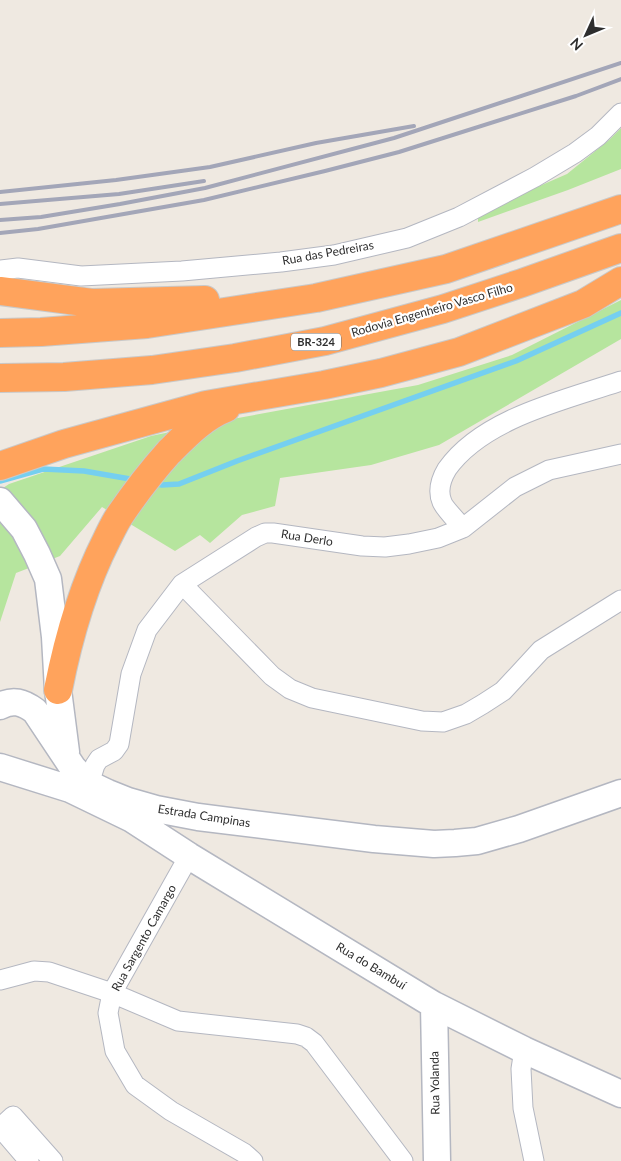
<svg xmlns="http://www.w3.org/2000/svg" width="621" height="1161" viewBox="0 0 621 1161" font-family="Lato,sans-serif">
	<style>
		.green { fill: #b6e59e }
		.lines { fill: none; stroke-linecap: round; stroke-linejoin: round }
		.stream { stroke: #75cff0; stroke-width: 5.5 }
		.street-casing { stroke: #b4b7c1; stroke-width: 21 }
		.secondary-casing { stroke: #b4b7c1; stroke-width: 29 }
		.highway-casing { stroke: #c9c9c9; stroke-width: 30 }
		.street { stroke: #fff; stroke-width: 19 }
		.secondary { stroke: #fff; stroke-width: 26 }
		.highway { stroke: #ffa35c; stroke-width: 28 }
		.rail { stroke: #a3a6b8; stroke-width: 4 }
		.labels { text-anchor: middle; stroke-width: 4.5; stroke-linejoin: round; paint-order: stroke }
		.shield { fill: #fff; stroke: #6d6d6d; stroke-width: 1 }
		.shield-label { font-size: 11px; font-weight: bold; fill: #2e2e2e }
		.street-label { font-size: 12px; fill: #2e2e2e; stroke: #fff }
	</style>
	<rect width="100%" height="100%" fill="#efe9e1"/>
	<path class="green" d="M 621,128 L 621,169 L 568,190 L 478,222 L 478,213 L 567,174 L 609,140 Z
		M 621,300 L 621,339 L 439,445 L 371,465 L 280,478 L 275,506 L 242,515 L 210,543 L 200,535 L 175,551 L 102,507 L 60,556 L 16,573 L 0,622 L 0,490 L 9,484 L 151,436 L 227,420 L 418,385 L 512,355 Z"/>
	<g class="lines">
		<path class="stream" d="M 0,481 L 43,469 L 84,471 L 136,480
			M 152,483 L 162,485 L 179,484 L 237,461 L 516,361 L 621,313"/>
		<g class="street-casing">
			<path id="street" d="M 0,270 L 18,268 L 81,276 L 182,271 L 281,262 L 334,255 L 407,238 L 459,217 L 535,177 L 575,153 L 598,136 L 621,113
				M 463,528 C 458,522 444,508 442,502 C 437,490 441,479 447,469 C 483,418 565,400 621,381
				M 182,584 L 272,676 L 290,689 L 312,698 L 422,721 L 443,722 L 466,714 L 483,704 L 503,691 L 541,650 L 621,600
				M 89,784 L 95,765 L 99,759 L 114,751 L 119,744 L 131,674 L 147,630 L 182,584 L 256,537 L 265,533 L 273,533 L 362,546 L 385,547 L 409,544 L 438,538 L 463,528 L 515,487 L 549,470 L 621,454
				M 189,856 L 112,993 L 108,1013 L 115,1051 L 135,1085 L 171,1111 L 244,1153 L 253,1161
				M 0,980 L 34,971 L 49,972 L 112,993 L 178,1021 L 297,1034 L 306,1037 L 314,1043 L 403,1161
				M 524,1050 L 521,1069 L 523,1108 L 534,1161
				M 0,1127 L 29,1161
				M 1,1127 L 13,1116 L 53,1161"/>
		</g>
		<g class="secondary-casing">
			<path id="secondary" d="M 0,501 L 24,529 L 37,554 L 48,579 L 55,637 L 58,690 L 66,752
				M 0,706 C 13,699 23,702 35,711 L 73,768 L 89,784 L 108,793 L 128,801 L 156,809 L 198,817 L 374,839 L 434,844 L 455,843 L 477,841 L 519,829 L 621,793
				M 0,767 L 70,789 L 132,819 L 189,856 L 434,1005 L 524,1050 L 621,1094
				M 434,1005 L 437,1161"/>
		</g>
		<g class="highway-casing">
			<path id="highway" d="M 0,291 L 92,303 L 205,300
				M 0,333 L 41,332 L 147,324 L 316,298 L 446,269 L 621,209
				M 0,378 L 64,377 L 152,370 L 235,358 L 325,341 L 443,309 L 522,283 L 621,248
				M 0,466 L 64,444 L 206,405 L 324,385 L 381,373 L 459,352 L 583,304 L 621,281
				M 58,690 C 68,639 83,586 107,539 C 111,531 115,522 120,515 C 135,493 151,472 169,452 C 186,435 203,417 226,408"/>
		</g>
		<use href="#street" class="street"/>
		<use href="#secondary" class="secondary"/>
		<use href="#highway" class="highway"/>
		<path class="rail" d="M 0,192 L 116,180 L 210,167 L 316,143 L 414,126
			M 0,204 L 119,194 L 204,181
			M 0,220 L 41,217 L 120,204 L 205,188 L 394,138 L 621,63
			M 0,233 L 38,229 L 204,200 L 325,171 L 399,152 L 576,96 L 621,79"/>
	</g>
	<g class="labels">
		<rect class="shield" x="291" y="333.5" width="50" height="17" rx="4"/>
		<g class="shield-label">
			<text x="316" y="346">BR-324</text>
		</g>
		<g class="street-label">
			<text transform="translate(328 253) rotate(-10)" y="4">Rua das Pedreiras</text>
			<text transform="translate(432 310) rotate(-16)" y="4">Rodovia Engenheiro Vasco Filho</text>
			<text transform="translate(307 538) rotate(9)" y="4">Rua Derlo</text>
			<text transform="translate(204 816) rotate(9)" y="4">Estrada Campinas</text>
			<text transform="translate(144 938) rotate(-61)" y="4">Rua Sargento Camargo</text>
			<text transform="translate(371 966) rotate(31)" y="4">Rua do Bambuí</text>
			<text transform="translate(435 1083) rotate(-91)" y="4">Rua Yolanda</text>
		</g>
	</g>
	<g transform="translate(586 35) rotate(226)" stroke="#ffffff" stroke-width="4" paint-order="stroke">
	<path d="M0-4L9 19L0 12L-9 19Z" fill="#2e2e2e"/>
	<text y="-8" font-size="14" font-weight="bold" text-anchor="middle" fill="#2e2e2e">N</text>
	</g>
</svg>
